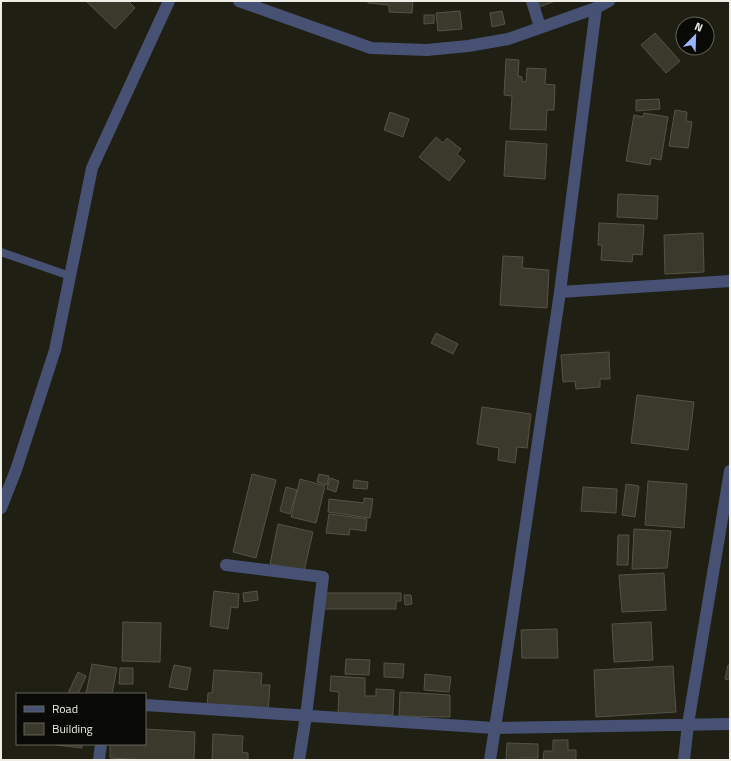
<svg xmlns="http://www.w3.org/2000/svg" width="731" height="761" viewBox="0 0 731 761" font-family="'Titillium Web',sans-serif">
	<style>
		.building { fill: #3a392c; stroke: #545345 }
		.lines { fill: none; stroke-linecap: round; stroke-linejoin: round }
		.service { stroke: #465173; stroke-width: 8 }
		.minor { stroke: #465173; stroke-width: 12 }
		.tertiary { stroke: #465173; stroke-width: 12 }
	</style>
	<rect width="100%" height="100%" fill="#201f13"/>
	<path class="building" d="M 86,1 L 128,1 L 135,8 L 115,29 Z
		M 368,1 L 413,1 L 412,13 L 389,12 L 389,5 L 368,3 Z
		M 530,1 L 555,1 L 534,9 Z
		M 460,11 L 462,29 L 438,31 L 436,13 Z
		M 502,11 L 505,24 L 492,27 L 490,13 Z
		M 424,15 L 434,15 L 434,23 L 424,24 Z
		M 655,33 L 680,61 L 666,73 L 641,45 Z
		M 506,59 L 519,60 L 518,76 L 522,77 L 522,81 L 526,82 L 527,68 L 546,69 L 545,84 L 555,85 L 554,110 L 547,110 L 546,130 L 510,129 L 512,96 L 504,95 Z
		M 659,99 L 660,109 L 636,111 L 636,100 Z
		M 675,110 L 687,112 L 686,121 L 692,122 L 688,148 L 669,146 Z
		M 390,112 L 409,119 L 403,137 L 384,130 Z
		M 644,113 L 668,117 L 661,160 L 651,158 L 650,165 L 626,161 L 634,115 L 643,117 Z
		M 436,137 L 443,143 L 447,138 L 461,149 L 457,154 L 465,161 L 449,181 L 419,157 Z
		M 506,141 L 547,144 L 545,179 L 504,176 Z
		M 618,194 L 658,196 L 657,219 L 617,217 Z
		M 599,223 L 644,225 L 642,255 L 633,254 L 632,262 L 601,260 L 602,245 L 598,245 Z
		M 703,233 L 704,272 L 665,274 L 664,235 Z
		M 503,256 L 523,257 L 522,268 L 549,270 L 547,308 L 500,305 Z
		M 436,333 L 458,344 L 453,354 L 431,343 Z
		M 609,352 L 610,379 L 600,379 L 600,387 L 576,389 L 575,381 L 563,382 L 561,355 Z
		M 637,395 L 694,402 L 688,450 L 631,443 Z
		M 482,407 L 531,414 L 527,448 L 517,447 L 515,463 L 498,460 L 499,448 L 477,444 Z
		M 252,474 L 276,480 L 256,558 L 233,552 Z
		M 319,474 L 329,476 L 327,485 L 317,482 Z
		M 330,478 L 339,481 L 336,492 L 327,489 Z
		M 300,479 L 325,486 L 316,523 L 291,517 Z
		M 354,480 L 368,482 L 367,489 L 353,488 Z
		M 648,481 L 687,484 L 684,528 L 645,525 Z
		M 626,484 L 639,486 L 635,517 L 622,515 Z
		M 286,487 L 297,490 L 290,514 L 280,511 Z
		M 583,487 L 617,489 L 616,513 L 581,511 Z
		M 364,498 L 373,499 L 370,518 L 328,512 L 329,499 L 364,503 Z
		M 329,514 L 367,519 L 366,531 L 350,529 L 349,535 L 326,533 Z
		M 278,524 L 313,532 L 304,571 L 270,564 Z
		M 634,529 L 671,531 L 667,568 L 632,569 Z
		M 618,535 L 629,535 L 628,565 L 617,565 Z
		M 664,573 L 666,610 L 622,612 L 619,575 Z
		M 214,591 L 239,594 L 238,608 L 231,607 L 228,629 L 210,626 Z
		M 257,591 L 258,600 L 244,602 L 243,593 Z
		M 324,593 L 401,593 L 401,601 L 396,601 L 396,609 L 324,609 Z
		M 404,595 L 411,595 L 412,604 L 405,605 Z
		M 123,622 L 161,623 L 160,662 L 122,661 Z
		M 651,622 L 653,660 L 614,662 L 612,624 Z
		M 557,629 L 558,658 L 522,658 L 521,630 Z
		M 346,659 L 370,660 L 369,675 L 345,674 Z
		M 384,663 L 404,664 L 403,678 L 384,677 Z
		M 92,664 L 117,668 L 112,694 L 86,694 Z
		M 174,665 L 191,668 L 187,690 L 169,687 Z
		M 728,665 L 730,665 L 730,680 L 725,679 Z
		M 673,666 L 676,712 L 596,717 L 594,670 Z
		M 120,668 L 133,668 L 133,684 L 119,684 Z
		M 214,670 L 262,673 L 261,685 L 270,685 L 268,712 L 207,707 L 208,693 L 212,693 Z
		M 78,672 L 86,676 L 78,694 L 69,694 L 68,693 Z
		M 425,674 L 451,677 L 449,692 L 424,690 Z
		M 331,676 L 365,678 L 365,696 L 376,696 L 376,689 L 394,690 L 393,715 L 338,713 L 339,692 L 330,691 Z
		M 400,692 L 450,695 L 450,717 L 399,716 Z
		M 145,729 L 195,732 L 194,760 L 148,760 L 110,758 L 110,744 L 145,744 Z
		M 213,734 L 243,736 L 242,752 L 248,753 L 248,760 L 212,760 Z
		M 553,740 L 568,740 L 568,750 L 576,750 L 576,760 L 543,760 L 544,751 L 553,751 Z
		M 507,743 L 538,744 L 538,758 L 520,758 L 520,760 L 506,760 Z
		M 56,744 L 82,744 L 82,748 L 56,745 Z"/>
	<g class="lines">
		<path class="service" d="M 1,252 L 70,276"/>
		<path class="minor" d="M 532,1 L 540,27
			M 560,292 L 730,281
			M 1,508 L 16,470 L 55,350 L 92,168 L 169,1
			M 226,565 L 323,577 L 306,716 L 299,760
			M 145,705 L 494,728 L 730,724
			M 99,760 L 101,744
			M 490,760 L 511,625 L 560,292 L 596,8
			M 684,760 L 688,724 L 730,471"/>
		<path class="tertiary" d="M 239,1 L 371,48 L 427,50 L 468,46 L 508,39 L 596,8 L 609,1"/>
	</g>
	<rect width="731" height="761" fill="none" stroke="#eeeee6" stroke-width="4"/>
	<rect x="16" y="693" width="130" height="52" fill="#090905" stroke="#65655f"/>
	<rect x="24" y="706" width="20" height="6" fill="#465173" stroke="#65655f"/>
	<text x="52" y="713" font-size="12" fill="#eeeee6">Road</text>
	<rect x="24" y="723" width="20" height="12" fill="#3a392c" stroke="#65655f"/>
	<text x="52" y="733" font-size="12" fill="#eeeee6">Building</text>
	<g transform="translate(695 36) rotate(23)"><circle r="19" fill="#090905" stroke="#65655f"/>
	<path d="M0-3L7 15L0 10L-7 15Z" fill="#9cb4fd"/>
	<text y="-6" font-size="11" font-weight="bold" text-anchor="middle" fill="#eeeee6">N</text>
	</g>
</svg>
